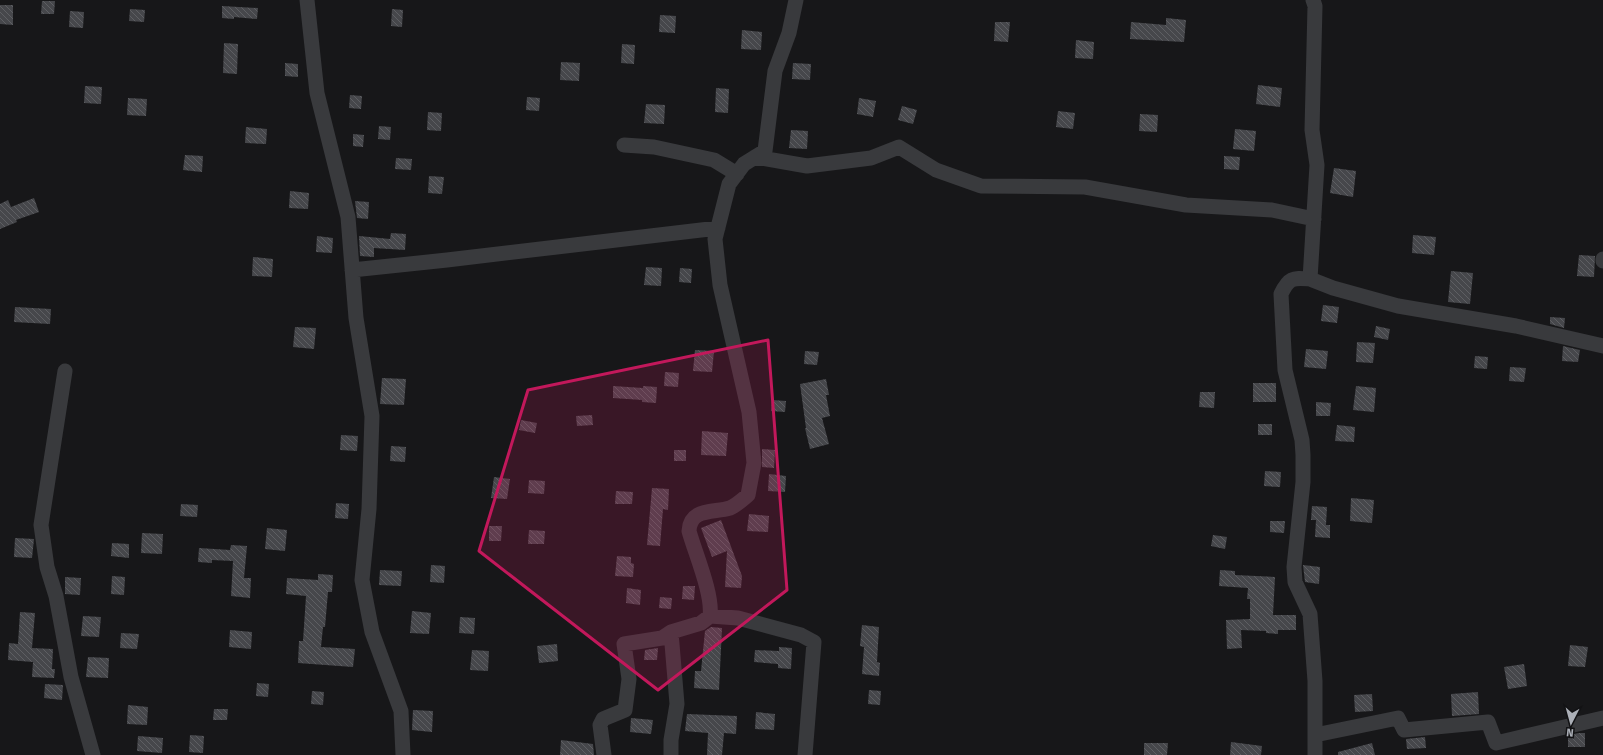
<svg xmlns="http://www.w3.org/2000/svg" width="1603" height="755" viewBox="0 0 1603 755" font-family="'Fira Sans',sans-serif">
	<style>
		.building { fill: url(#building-back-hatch) }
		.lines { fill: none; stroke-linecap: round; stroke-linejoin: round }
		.minor { stroke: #393a3d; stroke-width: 15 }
		.marked { fill: #c2185b; fill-opacity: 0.2; stroke: #c2185b; stroke-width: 3; stroke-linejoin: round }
	</style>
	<defs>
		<pattern id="building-back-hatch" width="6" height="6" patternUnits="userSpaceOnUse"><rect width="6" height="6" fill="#46474b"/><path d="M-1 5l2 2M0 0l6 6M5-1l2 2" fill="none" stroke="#5e5f63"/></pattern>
	</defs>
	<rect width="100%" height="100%" fill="#171719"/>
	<path class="building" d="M 42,1 L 55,1 L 54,14 L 41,14 Z
		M 0,5 L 13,5 L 13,25 L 0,24 Z
		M 222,6 L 258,8 L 257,19 L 234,17 L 234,19 L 222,18 Z
		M 130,9 L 145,10 L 144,22 L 129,21 Z
		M 392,9 L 403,10 L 402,27 L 391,26 Z
		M 70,11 L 84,12 L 83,28 L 69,27 Z
		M 660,15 L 676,16 L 675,33 L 659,32 Z
		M 1166,18 L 1186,20 L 1184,42 L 1130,39 L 1131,22 L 1166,25 Z
		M 995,22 L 1010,22 L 1008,42 L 994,41 Z
		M 742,30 L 762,32 L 761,50 L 741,49 Z
		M 1076,40 L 1094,42 L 1093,59 L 1075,58 Z
		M 224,43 L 238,44 L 237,74 L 223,73 Z
		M 622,44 L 635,45 L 634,64 L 621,63 Z
		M 561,62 L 580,63 L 579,81 L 560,80 Z
		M 285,63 L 298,64 L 298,77 L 285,76 Z
		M 793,63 L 811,64 L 810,80 L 792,79 Z
		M 1258,85 L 1282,88 L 1280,107 L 1256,104 Z
		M 85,86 L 102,87 L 101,104 L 84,103 Z
		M 716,88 L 729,89 L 728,113 L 715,112 Z
		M 350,95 L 362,96 L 361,109 L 349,108 Z
		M 527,97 L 540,98 L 539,111 L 526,110 Z
		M 128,98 L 147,99 L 146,116 L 127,115 Z
		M 859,98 L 876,101 L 873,117 L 857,114 Z
		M 646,104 L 665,105 L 664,124 L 644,123 Z
		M 902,106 L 917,110 L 913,124 L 898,120 Z
		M 1058,111 L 1075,113 L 1073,129 L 1056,127 Z
		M 428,112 L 442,113 L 441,131 L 427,130 Z
		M 1140,114 L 1158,115 L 1157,132 L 1139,131 Z
		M 379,126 L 391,127 L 390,140 L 378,139 Z
		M 246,127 L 267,129 L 266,144 L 245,143 Z
		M 1235,129 L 1256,131 L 1254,151 L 1233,149 Z
		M 791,130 L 808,131 L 807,149 L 789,148 Z
		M 353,134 L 364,135 L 363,147 L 353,146 Z
		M 185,155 L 203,156 L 202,172 L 183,170 Z
		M 1224,156 L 1240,157 L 1239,170 L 1224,169 Z
		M 396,158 L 412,159 L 411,170 L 395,169 Z
		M 1334,168 L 1356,171 L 1353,197 L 1330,193 Z
		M 429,176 L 444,177 L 442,194 L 428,193 Z
		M 290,191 L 309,193 L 308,209 L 289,208 Z
		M 34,198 L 39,212 L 16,220 L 17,222 L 0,229 L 0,204 L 8,200 L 11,207 Z
		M 355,201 L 369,202 L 368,219 L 357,218 Z
		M 391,233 L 406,234 L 405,250 L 374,248 L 374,257 L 360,256 L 359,236 L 390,239 Z
		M 1413,235 L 1436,237 L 1434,255 L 1412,253 Z
		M 317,236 L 333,238 L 332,253 L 316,252 Z
		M 1579,255 L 1595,256 L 1594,277 L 1577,276 Z
		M 253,257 L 273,259 L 272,277 L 252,276 Z
		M 646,267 L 662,268 L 661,286 L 644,285 Z
		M 680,268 L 692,269 L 691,283 L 679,282 Z
		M 1451,271 L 1473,273 L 1470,304 L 1448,302 Z
		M 1323,305 L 1339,307 L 1337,323 L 1321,321 Z
		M 15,307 L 51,309 L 50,324 L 14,322 Z
		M 1550,317 L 1565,318 L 1564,328 L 1550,324 Z
		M 1376,326 L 1390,329 L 1388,340 L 1374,337 Z
		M 295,327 L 316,328 L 314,349 L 293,347 Z
		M 1357,342 L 1375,343 L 1373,363 L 1356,362 Z
		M 1563,346 L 1580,350 L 1578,362 L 1562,361 Z
		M 1306,349 L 1328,351 L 1326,369 L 1304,367 Z
		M 695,350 L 714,351 L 712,372 L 693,371 Z
		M 805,351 L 819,352 L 817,365 L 804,364 Z
		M 1475,356 L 1488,357 L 1487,369 L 1474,368 Z
		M 1510,367 L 1526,368 L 1524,382 L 1509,381 Z
		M 665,372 L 679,373 L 678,387 L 664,386 Z
		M 382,378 L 406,379 L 404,405 L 380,404 Z
		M 826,379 L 829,395 L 826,395 L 830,416 L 822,418 L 829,444 L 810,449 L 805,428 L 806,428 L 800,384 Z
		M 1253,383 L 1276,383 L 1276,402 L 1253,402 Z
		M 613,386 L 643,388 L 643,386 L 657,387 L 656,403 L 642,402 L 642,400 L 613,398 Z
		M 1356,386 L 1376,388 L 1374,412 L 1353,410 Z
		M 1200,392 L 1215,392 L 1214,408 L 1199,407 Z
		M 772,400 L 786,401 L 785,412 L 771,411 Z
		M 1316,402 L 1331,403 L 1330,416 L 1316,416 Z
		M 592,415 L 593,425 L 577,426 L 576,416 Z
		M 521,420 L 537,423 L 535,433 L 519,430 Z
		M 1258,424 L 1272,424 L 1272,435 L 1258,435 Z
		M 1337,425 L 1355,427 L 1354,442 L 1335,441 Z
		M 702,431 L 728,433 L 726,456 L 701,455 Z
		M 341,435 L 358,436 L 357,451 L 340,450 Z
		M 391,446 L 406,447 L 405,462 L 390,461 Z
		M 762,449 L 775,450 L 774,468 L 762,467 Z
		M 674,450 L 686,450 L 686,461 L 674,461 Z
		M 1265,471 L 1281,472 L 1280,487 L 1264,486 Z
		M 769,474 L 786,476 L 785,492 L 768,491 Z
		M 494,477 L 510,479 L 507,499 L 491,498 Z
		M 529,480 L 545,481 L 544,494 L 528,493 Z
		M 652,488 L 669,489 L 668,510 L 663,509 L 660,546 L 647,545 Z
		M 616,491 L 633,492 L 632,504 L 615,504 Z
		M 1351,498 L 1374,500 L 1372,523 L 1350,521 Z
		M 336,503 L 349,504 L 348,519 L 335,518 Z
		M 181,504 L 198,505 L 197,517 L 180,516 Z
		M 1312,506 L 1327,507 L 1326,525 L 1330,525 L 1330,538 L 1315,537 L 1316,520 L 1311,520 Z
		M 749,514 L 769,516 L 768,532 L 747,531 Z
		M 721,520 L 742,576 L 741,588 L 725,587 L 727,551 L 712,557 L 701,528 Z
		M 1270,521 L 1285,521 L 1284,533 L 1270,532 Z
		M 489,526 L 502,526 L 501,541 L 489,541 Z
		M 267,528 L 287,530 L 285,551 L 265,549 Z
		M 529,530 L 545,531 L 544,544 L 528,544 Z
		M 142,533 L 163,534 L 162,554 L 141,553 Z
		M 1213,535 L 1227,537 L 1225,549 L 1211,546 Z
		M 15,538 L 34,539 L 32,558 L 14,557 Z
		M 112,543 L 129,544 L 129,558 L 111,556 Z
		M 231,545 L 247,546 L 244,578 L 251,578 L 250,598 L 231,596 L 233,561 L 212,560 L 212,563 L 198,562 L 199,548 L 230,550 Z
		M 617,556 L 631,557 L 631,563 L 634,564 L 633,577 L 615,576 Z
		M 431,565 L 445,566 L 444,583 L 430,582 Z
		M 1303,565 L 1320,567 L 1319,584 L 1305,582 Z
		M 380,570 L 402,571 L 401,586 L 379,585 Z
		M 1220,570 L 1235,571 L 1235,575 L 1275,577 L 1273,615 L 1296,615 L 1296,630 L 1278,630 L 1278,634 L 1266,633 L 1266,631 L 1241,630 L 1242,648 L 1227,649 L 1226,620 L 1250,619 L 1250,599 L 1247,599 L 1248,588 L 1219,586 Z
		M 318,574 L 333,575 L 332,592 L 328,592 L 325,627 L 323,627 L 321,647 L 355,649 L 353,667 L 298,663 L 299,641 L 303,641 L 306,596 L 286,594 L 287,578 L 318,580 Z
		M 112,576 L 125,577 L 124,595 L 111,594 Z
		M 65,577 L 81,578 L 80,595 L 65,594 Z
		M 683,586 L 695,586 L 694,600 L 682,599 Z
		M 627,588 L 641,590 L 640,605 L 626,603 Z
		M 660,597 L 672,598 L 671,609 L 659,608 Z
		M 412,611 L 431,613 L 429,634 L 410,633 Z
		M 20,612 L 35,613 L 32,648 L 53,649 L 52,669 L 55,669 L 54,678 L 32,677 L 33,662 L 8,660 L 9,643 L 18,644 Z
		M 83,616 L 101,617 L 99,637 L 81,636 Z
		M 460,617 L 475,618 L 474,634 L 459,633 Z
		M 862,625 L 879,627 L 877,662 L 880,663 L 879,676 L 862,674 L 864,647 L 860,646 Z
		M 711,627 L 722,628 L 719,690 L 694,688 L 695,671 L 701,671 L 705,631 Z
		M 230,630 L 252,632 L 251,649 L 229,647 Z
		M 121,633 L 139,634 L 137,649 L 120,648 Z
		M 557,644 L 558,661 L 539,663 L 537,646 Z
		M 1570,645 L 1588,647 L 1585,667 L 1568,666 Z
		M 779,647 L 792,648 L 791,669 L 778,668 L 778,664 L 754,662 L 755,650 L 779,651 Z
		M 658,648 L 657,660 L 644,660 L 645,650 Z
		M 472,650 L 489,651 L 488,671 L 470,670 Z
		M 88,657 L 109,658 L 108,678 L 86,677 Z
		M 1524,664 L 1527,686 L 1508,689 L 1504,667 Z
		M 257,683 L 269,684 L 268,697 L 256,696 Z
		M 45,684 L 63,685 L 62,700 L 44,698 Z
		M 869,690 L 881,691 L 880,705 L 868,704 Z
		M 312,691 L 324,692 L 323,705 L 311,704 Z
		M 1478,692 L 1479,714 L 1452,716 L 1451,694 Z
		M 1372,694 L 1373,711 L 1355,712 L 1354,695 Z
		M 128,705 L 148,707 L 147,725 L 127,724 Z
		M 214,709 L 228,709 L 227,720 L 213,720 Z
		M 413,710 L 433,711 L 432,732 L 412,730 Z
		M 756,712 L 775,714 L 774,730 L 755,729 Z
		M 687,714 L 737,716 L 736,734 L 724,733 L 722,755 L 707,755 L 708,733 L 685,731 Z
		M 631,718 L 653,720 L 651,734 L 630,732 Z
		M 1579,733 L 1585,733 L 1585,747 L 1568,747 L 1568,735 Z
		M 190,735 L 204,736 L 203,753 L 189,752 Z
		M 138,736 L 163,738 L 162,753 L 137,751 Z
		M 1425,737 L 1426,748 L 1407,749 L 1406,739 Z
		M 561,740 L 593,744 L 594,755 L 560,755 Z
		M 1231,742 L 1262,746 L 1261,755 L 1230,755 Z
		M 1144,743 L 1168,743 L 1167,755 L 1144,755 Z
		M 1372,743 L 1375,755 L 1338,755 L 1338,752 Z"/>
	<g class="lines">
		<path class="minor" d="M 307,0 L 317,93 L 348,217 L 356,318 L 372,416 L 369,509 L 362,580 L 372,632 L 401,711 L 403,755
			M 1313,0 L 1315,6 L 1312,130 L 1317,165 L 1310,279 C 1293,278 1289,277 1281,294 L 1285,370 L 1302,440 L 1303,455 L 1303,482 L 1294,567 L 1295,582 L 1310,614 L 1315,681 L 1315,755
			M 624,145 L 654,147 L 714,160 L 737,174
			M 755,157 L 807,166 L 871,158 L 899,147 L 936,170 L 981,186 L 1085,187 L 1186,205 L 1272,210 L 1314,219
			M 1603,259 L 1603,261
			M 352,270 L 447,260 L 718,228
			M 1310,279 L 1333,288 L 1398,306 L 1516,326 L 1603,346
			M 65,371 L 41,525 L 47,567 L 56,596 L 71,677 L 93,755
			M 710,616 L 738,618 L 801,635 L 814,642 L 805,755
			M 671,632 L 677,704 L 671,740 L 671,755
			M 1315,735 L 1398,718 L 1404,730 L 1488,722 L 1496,743 L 1603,718
			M 604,755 L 600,725 L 603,719 L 625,710 L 629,679 L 624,644 L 662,638 L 671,632 L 701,623 L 710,616 C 713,594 695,553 689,531 C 690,508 713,513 730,508 C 737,505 743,499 748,495 L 754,463 L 749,412 L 720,285 L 715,239 L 729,184 L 744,164 L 765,151 L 775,71 L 789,33 L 796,0"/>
	</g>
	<path class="marked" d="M 768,340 L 787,590 L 658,690 L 479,551 L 528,390 Z"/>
	<g transform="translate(1571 723) rotate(186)" stroke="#121214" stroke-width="3" paint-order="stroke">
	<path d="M0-3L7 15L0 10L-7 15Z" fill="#abafb7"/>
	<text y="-6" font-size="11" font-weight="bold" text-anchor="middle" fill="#abafb7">N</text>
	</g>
</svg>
